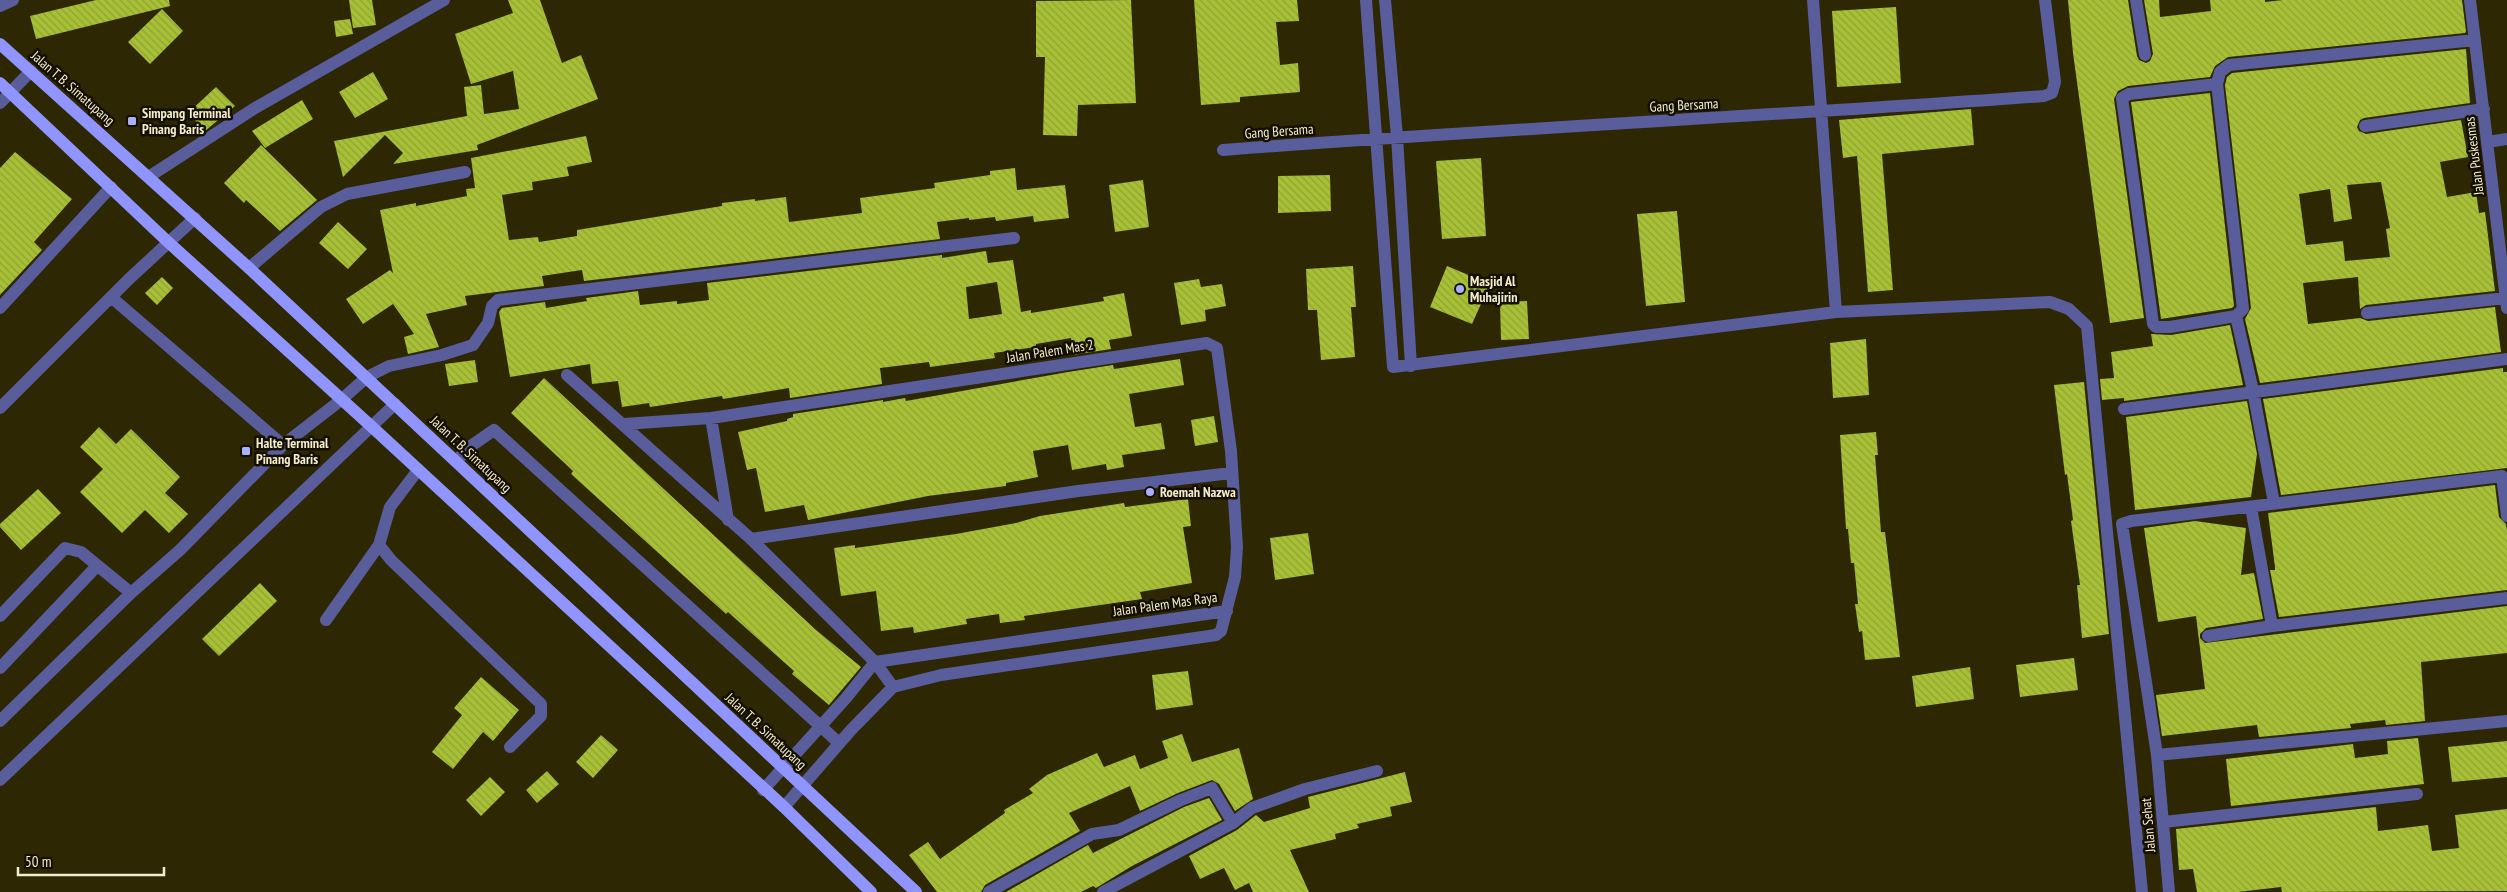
<svg xmlns="http://www.w3.org/2000/svg" width="2507" height="892" viewBox="0 0 2507 892" font-family="'PT Sans Narrow',sans-serif">
	<style>
		.building { fill: url(#building-back-hatch); fill-rule: evenodd }
		.lines { fill: none; stroke-linecap: round; stroke-linejoin: round }
		.minor { stroke: #595d9c; stroke-width: 12 }
		.major { stroke: #9095fd; stroke-width: 12 }
		.poi-dot { fill: #a9b0fc; stroke: #140f00; stroke-width: 2 }
		.labels { text-anchor: middle; stroke-width: 5; stroke-linejoin: round; paint-order: stroke }
		.street-label { font-size: 14px; fill: #f3edcd; stroke: #140f00 }
		.poi-label { font-size: 14px; font-weight: bold; fill: #f3edcd; stroke: #140f00; text-anchor: start }
	</style>
	<defs>
		<pattern id="building-back-hatch" width="6" height="6" patternUnits="userSpaceOnUse" patternTransform="scale(1.25)"><rect width="6" height="6" fill="#a7c035"/><path d="M-1 5l2 2M0 0l6 6M5-1l2 2" fill="none" stroke="#90a237"/></pattern>
	</defs>
	<rect width="100%" height="100%" fill="#2d2704"/>
	<path class="building" d="M 96,0 L 169,0 L 170,6 L 36,39 L 30,16 Z
		M 349,0 L 372,0 L 376,25 L 353,28 Z
		M 508,0 L 540,0 L 562,63 L 581,55 L 598,99 L 477,145 L 478,150 L 393,164 L 403,153 L 385,135 L 343,177 L 334,141 L 467,116 L 464,87 L 481,85 L 484,114 L 519,109 L 513,71 L 471,84 L 455,34 L 513,13 Z
		M 1131,0 L 1136,103 L 1078,105 L 1077,136 L 1043,135 L 1045,57 L 1036,57 L 1036,1 Z
		M 1194,0 L 1297,0 L 1299,21 L 1276,22 L 1280,65 L 1298,63 L 1300,92 L 1240,97 L 1240,102 L 1201,105 Z
		M 2068,0 L 2128,0 L 2137,56 L 2139,60 L 2146,63 L 2150,61 L 2153,54 L 2144,0 L 2159,0 L 2160,17 L 2211,11 L 2210,0 L 2265,0 L 2265,2 L 2283,0 L 2462,0 L 2466,31 L 2465,33 L 2228,57 L 2215,66 L 2210,77 L 2128,86 L 2118,91 L 2114,99 L 2144,318 L 2110,323 L 2073,53 Z
		M 1896,7 L 1901,83 L 1837,87 L 1832,11 Z
		M 162,9 L 183,31 L 150,64 L 128,42 Z
		M 350,19 L 353,34 L 336,37 L 334,21 Z
		M 2466,49 L 2470,103 L 2364,118 L 2360,120 L 2357,127 L 2359,131 L 2366,134 L 2461,120 L 2468,157 L 2440,162 L 2447,197 L 2476,192 L 2479,213 L 2485,212 L 2495,291 L 2366,305 L 2360,309 L 2358,277 L 2303,283 L 2308,324 L 2360,318 L 2368,321 L 2495,307 L 2501,352 L 2260,383 L 2245,319 L 2251,308 L 2225,85 L 2227,77 L 2232,73 ZM 2381,182 L 2390,228 L 2386,229 L 2390,257 L 2345,261 L 2343,241 L 2306,245 L 2299,194 L 2330,189 L 2334,222 L 2352,219 L 2347,185 Z
		M 373,72 L 388,99 L 355,118 L 339,92 Z
		M 216,87 L 235,106 L 205,131 L 188,113 Z
		M 2210,93 L 2234,306 L 2232,308 L 2161,319 L 2131,102 Z
		M 302,100 L 313,119 L 265,148 L 252,131 Z
		M 1971,109 L 1974,145 L 1882,154 L 1893,290 L 1868,292 L 1857,156 L 1843,158 L 1839,120 Z
		M 586,136 L 592,162 L 567,167 L 569,176 L 532,182 L 533,190 L 502,195 L 509,240 L 538,237 L 539,242 L 577,236 L 577,230 L 722,206 L 722,203 L 755,199 L 755,201 L 786,197 L 789,222 L 862,213 L 860,198 L 935,188 L 934,183 L 990,175 L 990,171 L 1015,168 L 1017,190 L 1065,185 L 1069,218 L 1034,222 L 1033,216 L 996,221 L 995,217 L 969,220 L 969,218 L 937,222 L 940,239 L 584,281 L 582,270 L 542,276 L 544,286 L 465,296 L 467,305 L 426,314 L 439,347 L 408,354 L 404,337 L 414,334 L 393,304 L 363,324 L 346,299 L 390,270 L 393,273 L 380,210 L 416,203 L 416,206 L 467,196 L 466,189 L 475,188 L 471,158 Z
		M 261,145 L 317,200 L 280,231 L 246,200 L 244,203 L 224,183 Z
		M 15,152 L 72,199 L 34,242 L 42,250 L 0,295 L 0,168 Z
		M 1481,158 L 1486,236 L 1442,239 L 1436,161 Z
		M 1330,175 L 1331,211 L 1278,213 L 1278,176 Z
		M 1143,180 L 1149,227 L 1115,232 L 1109,185 Z
		M 1677,211 L 1685,302 L 1646,306 L 1637,214 Z
		M 338,222 L 367,249 L 348,269 L 319,243 Z
		M 986,251 L 988,263 L 1013,260 L 1021,312 L 1031,310 L 1031,313 L 1104,301 L 1103,297 L 1124,293 L 1132,336 L 1109,340 L 1111,349 L 1073,355 L 1071,338 L 1036,344 L 1036,347 L 994,353 L 995,358 L 930,367 L 929,362 L 880,368 L 882,384 L 790,398 L 789,388 L 723,399 L 722,396 L 650,407 L 649,403 L 622,407 L 618,381 L 592,384 L 590,364 L 510,377 L 499,312 L 502,308 L 545,302 L 546,308 L 587,301 L 586,298 L 638,291 L 640,305 L 677,301 L 677,304 L 709,300 L 707,283 L 942,255 L 942,258 ZM 997,282 L 1002,314 L 969,319 L 966,287 Z
		M 1353,266 L 1356,307 L 1351,307 L 1355,357 L 1321,360 L 1317,310 L 1308,310 L 1306,269 Z
		M 1447,266 L 1490,284 L 1472,324 L 1430,307 Z
		M 162,277 L 173,288 L 157,305 L 145,293 Z
		M 1199,279 L 1201,287 L 1222,284 L 1226,306 L 1205,310 L 1206,321 L 1181,325 L 1174,283 Z
		M 1527,301 L 1529,339 L 1501,340 L 1500,302 Z
		M 2230,325 L 2243,385 L 2124,401 L 2124,398 L 2102,400 L 2100,379 L 2114,378 L 2111,352 L 2153,346 L 2151,334 L 2171,335 Z
		M 1866,339 L 1869,395 L 1833,398 L 1830,343 Z
		M 1180,359 L 1184,385 L 1129,394 L 1135,427 L 1161,423 L 1165,449 L 1122,455 L 1124,467 L 1107,470 L 1106,464 L 1072,470 L 1068,445 L 1033,451 L 1038,477 L 1006,483 L 1006,486 L 928,496 L 808,520 L 804,505 L 765,512 L 756,468 L 747,470 L 738,432 L 787,421 L 787,419 L 793,417 L 793,414 L 883,400 L 883,402 L 905,398 L 906,401 L 1068,372 L 1113,365 L 1114,369 Z
		M 475,360 L 478,382 L 449,386 L 445,364 Z
		M 2503,368 L 2503,372 L 2507,372 L 2507,468 L 2281,495 L 2263,399 Z
		M 544,378 L 816,630 L 861,667 L 829,705 L 792,674 L 794,671 L 728,612 L 726,614 L 571,474 L 573,471 L 511,413 Z
		M 2084,382 L 2109,634 L 2082,638 L 2077,585 L 2080,585 L 2071,521 L 2073,520 L 2067,474 L 2065,475 L 2054,385 Z
		M 2247,401 L 2257,454 L 2251,497 L 2135,510 L 2126,417 Z
		M 1214,416 L 1218,442 L 1195,446 L 1191,420 Z
		M 99,427 L 116,444 L 131,429 L 180,477 L 165,493 L 188,514 L 169,533 L 145,510 L 122,533 L 80,492 L 103,469 L 80,447 Z
		M 1876,432 L 1878,455 L 1875,455 L 1881,532 L 1885,532 L 1900,657 L 1865,660 L 1862,631 L 1859,632 L 1855,604 L 1858,604 L 1854,563 L 1851,563 L 1848,529 L 1846,529 L 1840,435 Z
		M 2495,485 L 2499,517 L 2506,524 L 2507,531 L 2507,590 L 2279,617 L 2270,570 L 2275,570 L 2275,567 L 2268,513 Z
		M 38,489 L 61,513 L 21,550 L 0,527 L 0,524 Z
		M 1188,499 L 1191,526 L 1183,527 L 1192,583 L 1140,592 L 1142,599 L 1024,616 L 1025,620 L 1000,623 L 999,614 L 966,619 L 967,624 L 914,633 L 913,627 L 881,631 L 876,591 L 841,596 L 834,548 L 855,545 L 855,548 L 956,534 L 1016,523 L 1040,516 L 1124,503 L 1125,507 Z
		M 2195,521 L 2246,528 L 2241,575 L 2254,573 L 2263,619 L 2206,628 L 2200,634 L 2200,638 L 2205,643 L 2507,606 L 2507,653 L 2421,662 L 2425,721 L 2386,725 L 2385,720 L 2350,724 L 2351,728 L 2259,737 L 2257,725 L 2162,736 L 2156,695 L 2205,689 L 2196,616 L 2158,622 L 2144,528 Z
		M 1308,533 L 1314,574 L 1275,580 L 1270,538 Z
		M 260,583 L 277,601 L 219,656 L 202,639 Z
		M 2074,658 L 2078,690 L 2020,697 L 2016,665 Z
		M 1970,667 L 1974,699 L 1916,707 L 1912,676 Z
		M 1188,671 L 1193,705 L 1156,710 L 1152,675 Z
		M 481,677 L 519,710 L 493,741 L 483,732 L 453,769 L 432,752 L 462,715 L 454,708 Z
		M 1182,734 L 1192,762 L 1239,748 L 1253,799 L 1235,811 L 1219,784 L 1212,780 L 1178,793 L 1140,811 L 1130,786 L 1069,813 L 1080,831 L 985,885 L 981,892 L 937,892 L 909,855 L 928,842 L 940,859 L 1005,813 L 1004,810 L 1033,793 L 1029,789 L 1047,775 L 1097,753 L 1104,767 L 1135,755 L 1140,769 L 1168,758 L 1162,741 Z
		M 601,735 L 618,750 L 593,778 L 576,762 Z
		M 2418,738 L 2424,784 L 2231,806 L 2226,759 L 2353,744 L 2355,758 L 2388,754 L 2387,741 Z
		M 2507,741 L 2507,777 L 2452,782 L 2448,747 Z
		M 547,771 L 559,784 L 537,803 L 526,790 Z
		M 1405,772 L 1412,802 L 1390,807 L 1392,816 L 1357,824 L 1359,828 L 1335,834 L 1336,839 L 1290,850 L 1309,892 L 1253,892 L 1249,883 L 1235,890 L 1224,868 L 1200,879 L 1189,856 L 1237,830 L 1256,815 L 1264,822 L 1310,808 L 1308,797 Z
		M 490,777 L 505,792 L 481,816 L 466,800 Z
		M 1209,798 L 1222,820 L 1132,866 L 1096,888 L 1093,886 L 1081,892 L 1006,892 L 1088,845 L 1093,853 L 1184,807 Z
		M 2376,807 L 2378,831 L 2428,825 L 2432,851 L 2459,848 L 2455,815 L 2507,809 L 2507,891 L 2282,892 L 2281,887 L 2238,892 L 2197,892 L 2193,869 L 2179,870 L 2176,829 Z"/>
	<g class="lines">
		<path class="minor" d="M 1366,0 L 1393,367 L 1836,312 L 2050,302 L 2069,309 L 2087,326 L 2142,892
			M 1385,0 L 1397,137 L 1411,366
			M 1813,0 L 1836,312
			M 2136,0 L 2145,55
			M 2470,0 L 2507,308
			M 0,6 L 13,0
			M 2217,84 L 2129,94 L 2122,98 L 2151,309 L 2153,324 L 2156,327 L 2170,327 L 2236,316 L 2243,309 L 2217,84 L 2220,72 L 2229,65 L 2475,40
			M 0,103 L 31,71
			M 2365,126 L 2484,109
			M 2488,142 L 2507,139
			M 1223,150 C 1497,129 1771,116 2044,96 L 2052,93 L 2055,82 L 2045,0
			M 150,176 L 255,108 L 444,0
			M 249,268 L 321,207 L 347,194 L 465,172
			M 111,297 L 283,445
			M 0,308 L 111,187
			M 2367,313 L 2506,298
			M 2236,316 L 2253,391 L 2274,503
			M 567,375 L 751,539 L 875,662 L 893,687
			M 0,408 L 129,279 L 195,218
			M 2124,409 L 2507,359
			M 711,418 L 728,520
			M 624,424 L 711,418 L 1207,343 L 1217,348 L 1231,451 L 1237,547 L 1235,577 L 1221,631 L 1216,635 L 941,675 L 893,687
			M 457,460 L 471,446 L 494,430 L 839,743
			M 418,470 L 390,507 L 379,545 L 391,560 L 541,704 L 541,716 L 510,747
			M 2251,507 L 2272,626
			M 751,539 L 1078,491 L 1231,473
			M 0,616 L 65,548 L 81,552 L 131,593
			M 326,620 L 379,545
			M 2208,636 L 2272,626 L 2507,598
			M 875,662 L 1227,611
			M 0,668 L 96,567
			M 0,721 L 131,593 L 180,550 L 283,445 L 341,400 L 367,377 L 389,366 L 442,355 L 473,345 L 488,323 L 492,306 L 498,300 L 1014,238
			M 2157,755 L 2507,721
			M 0,780 L 395,404
			M 763,790 L 846,698 L 875,662
			M 784,807 L 851,730 L 893,687
			M 2164,822 L 2417,794
			M 989,892 L 1092,834 L 1119,830 L 1181,800 L 1212,788 L 1233,823
			M 1103,892 L 1233,823 L 1252,808 L 1305,789 L 1377,771
			M 2169,892 L 2157,755 L 2122,524 L 2131,521 L 2502,476 L 2507,516"/>
		<path class="major" d="M 0,44 L 249,268 L 916,892
			M 0,83 L 167,241 L 371,426 L 784,807 L 871,892"/>
	</g>
	<g class="poi-dot">
		<rect x="127" y="116" width="10" height="10" rx="2.5"/>
		<circle cx="1460" cy="289" r="5"/>
		<rect x="241" y="446" width="10" height="10" rx="2.5"/>
		<circle cx="1150" cy="492" r="5"/>
	</g>
	<g class="labels">
		<g class="street-label">
			<text transform="translate(73 88) rotate(41)" y="5">Jalan T. B. Simatupang</text>
			<text transform="translate(1684 105) rotate(-3)" y="5">Gang Bersama</text>
			<text transform="translate(1279 131) rotate(-4)" y="5">Gang Bersama</text>
			<text transform="translate(2474 156) rotate(-97)" y="5">Jalan Puskesmas</text>
			<text transform="translate(1050 351) rotate(-9)" y="5">Jalan Palem Mas 2</text>
			<text transform="translate(471 454) rotate(43)" y="5">Jalan T. B. Simatupang</text>
			<text transform="translate(1165 604) rotate(-8)" y="5">Jalan Palem Mas Raya</text>
			<text transform="translate(766 731) rotate(43)" y="5">Jalan T. B. Simatupang</text>
			<text transform="translate(2148 825) rotate(-95)" y="5">Jalan Sehat</text>
		</g>
		<g class="poi-label">
			<text x="142" y="118">Simpang Terminal<tspan x="142" dy="16">Pinang Baris</tspan></text>
			<text x="1470" y="286">Masjid Al<tspan x="1470" dy="16">Muhajirin</tspan></text>
			<text x="256" y="448">Halte Terminal<tspan x="256" dy="16">Pinang Baris</tspan></text>
			<text x="1160" y="497">Roemah Nazwa</text>
		</g>
	</g>
	<path d="M18 867v8h146v-8" fill="none" stroke="#f3edcd" stroke-width="2.5"/>
	<text x="25" y="867" font-size="15" fill="#f3edcd" stroke="#140f00" stroke-width="4" paint-order="stroke">50 m</text>
</svg>
